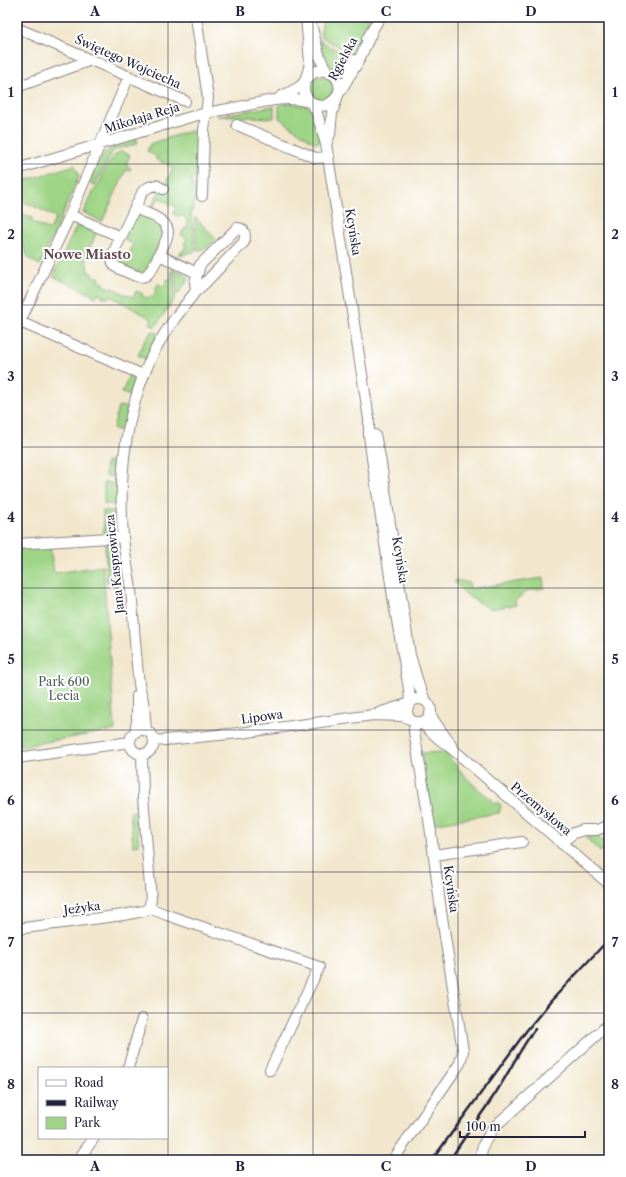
<svg xmlns="http://www.w3.org/2000/svg" width="626" height="1177" viewBox="0 0 626 1177" font-family="'Libre Caslon Text',serif">
	<style>
		.green { fill: #9ed485; stroke: #607b60; fill-rule: evenodd }
		.lines { fill: none; stroke-linecap: round; stroke-linejoin: round }
		.minor-casing { stroke: #8a8484; stroke-width: 12 }
		.minor { stroke: #fff; stroke-width: 10 }
		.rail { stroke: #22223b; stroke-width: 2.5 }
		.grid { fill: none; stroke: #22223b; stroke-width: 1; stroke-opacity: 0.55 }
		.labels { text-anchor: middle; stroke-width: 4; stroke-linejoin: round; paint-order: stroke }
		.street-label { font-size: 12px; fill: #22223b; stroke: #fff }
		.park-label { font-size: 12px; fill: #4d6055; stroke: #fff }
		.neighbourhood-label { font-size: 13px; font-weight: bold; fill: #624a51; stroke: #fff }
		.neatline { fill: none; stroke: #22223b; stroke-width: 1.5 }
		.grid-label { font-size: 13px; text-anchor: middle; font-weight: bold; fill: #22223b }
	</style>
	<rect width="100%" height="100%" fill="#fff"/>
	<filter id="ink" filterUnits="userSpaceOnUse"><feTurbulence type="fractalNoise" baseFrequency=".025" numOctaves="2"/><feDisplacementMap in="SourceGraphic" scale="8" xChannelSelector="R" yChannelSelector="G"/><feConvolveMatrix kernelMatrix="1 2 1 2 8 2 1 2 1" color-interpolation-filters="sRGB"/></filter>
	<filter id="wash" filterUnits="userSpaceOnUse"><feTurbulence type="fractalNoise" baseFrequency=".012" numOctaves="4" result="noise"/><feDisplacementMap in="SourceGraphic" scale="16" xChannelSelector="R" yChannelSelector="G"/><feGaussianBlur stdDeviation="0.9" result="paint"/><feColorMatrix in="noise" values="0 0 0 0 0 0 0 0 0 0 0 0 0 0 0 0 0 1.4 0 .05"/><feComposite in="paint" operator="in"/></filter>
	<g filter="url(#wash)">
		<rect width="100%" height="100%" fill="#f2e7cd"/>
		<path class="green" d="M 324,17 L 375,17 L 353,54 L 321,37 L 320,34 Z
			M 319,40 L 351,58 L 347,64 L 334,69 L 326,65 Z
			M309 88a12 12 0 1 1 24 0a12 12 0 1 1-24 0Z
			M 289,103 L 308,106 L 317,119 L 320,142 L 315,143 L 279,118 L 279,105 Z
			M 274,106 L 274,118 L 217,116 Z
			M 190,131 L 202,133 L 199,170 L 197,175 L 191,180 L 196,196 L 191,214 L 193,225 L 195,251 L 179,256 L 181,251 L 183,252 L 186,246 L 184,245 L 187,238 L 181,235 L 184,229 L 186,229 L 188,225 L 185,217 L 181,215 L 180,217 L 173,214 L 176,207 L 169,204 L 170,203 L 158,198 L 150,215 L 148,214 L 161,188 L 163,188 L 173,169 L 169,166 L 169,165 L 155,159 L 157,157 L 147,151 L 150,144 L 155,142 Z
			M 136,137 L 138,143 L 125,148 L 124,146 L 113,151 L 111,154 L 95,185 L 89,183 C 94,172 100,156 110,148 C 118,143 128,140 136,137 Z
			M 121,151 L 130,155 L 126,165 L 131,168 L 129,171 L 126,170 L 102,222 L 83,212 L 97,185 L 98,186 C 103,175 109,157 121,151 Z
			M 75,165 L 79,177 L 40,265 L 29,259 L 17,232 L 17,183 ZM 23,201 L 56,217 L 50,230 L 31,221 L 32,218 L 18,213 L 20,208 L 18,206 L 20,202 L 22,203 Z
			M 140,214 L 160,223 L 164,233 L 146,269 L 142,273 L 137,272 L 119,263 L 117,261 L 118,251 L 128,255 L 134,244 L 124,240 L 134,218 Z
			M 195,217 L 216,239 L 208,247 L 197,251 Z
			M 78,223 L 96,234 L 88,252 L 90,253 L 86,260 L 87,261 L 86,265 L 88,266 L 87,269 L 89,270 L 88,272 L 92,273 L 91,275 L 100,278 L 99,281 L 105,284 L 104,285 L 110,288 L 111,287 L 126,295 L 126,294 L 133,297 L 136,291 L 143,294 L 142,296 L 146,298 L 154,295 L 156,291 L 155,290 L 158,284 L 164,286 L 167,279 L 170,280 L 172,275 L 170,273 L 173,268 L 175,298 L 155,327 L 150,324 L 152,319 L 110,296 L 107,299 L 98,293 L 96,297 L 53,276 Z
			M 175,269 L 185,274 L 188,277 L 188,280 L 177,295 Z
			M 152,331 L 159,334 L 145,359 L 138,355 L 144,342 Z
			M 130,373 L 133,375 L 136,382 L 130,396 L 122,393 Z
			M 120,406 L 128,408 L 123,431 L 113,429 L 118,407 Z
			M 106,462 L 120,463 L 118,478 L 105,476 Z
			M 104,482 L 118,483 L 119,505 L 104,504 Z
			M 103,511 L 119,511 C 118,521 117,532 104,534 Z
			M 111,543 C 122,552 121,566 122,579 L 107,582 L 105,544 Z
			M 50,547 L 54,573 L 103,566 L 115,730 L 17,747 L 17,549 Z
			M 543,578 L 544,588 L 527,591 L 515,601 L 516,605 L 490,609 L 469,597 L 455,583 L 455,580 L 469,583 L 470,589 Z
			M 444,752 C 460,769 472,787 492,799 L 491,801 L 496,804 L 497,802 L 501,805 L 499,813 L 432,824 L 422,753 Z
			M 135,811 L 139,845 L 133,846 L 130,812 Z
			M 598,836 L 601,841 L 609,838 L 609,857 L 607,855 L 608,854 L 602,850 L 600,852 L 585,837 Z"/>
	</g>
	<g filter="url(#ink)">
		<g class="lines">
			<g class="minor-casing">
				<path id="minor" d="M 196,17 L 208,98 L 204,130 L 202,196
					M 310,22 C 316,39 317,58 328,72
					M 17,28 L 185,101
					M 367,39 L 380,17
					M 330,73 C 342,72 347,69 354,60
					M 17,87 L 91,60
					M 280,97 C 286,94 293,91 299,87 C 306,82 309,73 318,71 C 324,70 330,72 335,76 C 350,93 324,117 309,100 C 306,97 304,93 304,89 C 304,80 309,71 310,62 L 306,17
					M 310,102 L 316,110 L 326,144 L 369,419 L 369,435 L 372,458 L 394,603 L 409,689 L 410,703
					M 237,125 L 316,158 L 329,157
					M 327,142 L 330,134 L 332,113 L 338,95 L 358,62 L 371,34
					M 17,169 L 187,118 C 204,113 222,110 239,107 C 263,102 286,95 310,102
					M 135,208 C 147,214 173,220 167,237 C 165,243 162,249 159,255 L 197,273
					M 70,215 L 121,237 L 143,191 L 149,187 L 156,185 L 163,189
					M 237,228 C 245,228 246,235 244,242 L 204,284 L 196,291 L 195,282 L 200,265 Z
					M 121,237 C 117,246 107,259 116,267 C 144,280 145,284 159,255
					M 20,322 L 143,375
					M 17,328 L 70,215 L 129,76
					M 375,435 L 380,457 L 410,655 L 419,686 L 425,700
					M 17,544 L 123,537
					M407 711a12 12 0 1 1 24 0a12 12 0 1 1-24 0Z
					M 379,713 L 410,703
					M 430,713 L 434,721 L 451,745
					M 419,722 L 425,726 L 438,738 L 456,752 L 609,884
					M130 742a12 12 0 1 1 24 0a12 12 0 1 1-24 0Z
					M 146,731 C 145,721 145,711 143,701 C 142,695 139,689 139,683 C 135,652 134,621 131,590 C 129,572 124,554 123,536 C 118,474 126,406 155,350 C 166,329 181,310 196,291
					M 135,732 L 137,721 L 137,696
					M 154,741 L 240,733 L 373,715 L 402,716 L 410,719
					M 142,754 L 143,796 L 151,900 L 149,908
					M 17,758 L 130,742
					M 562,844 L 566,839 L 574,833 L 583,830 L 597,830 L 609,825
					M 434,855 L 522,842
					M 149,908 L 167,915 L 319,967 L 270,1070
					M 17,929 L 123,915 L 144,911 L 149,908
					M 128,1068 L 142,1019
					M 78,1160 L 94,1138
					M 393,1160 L 456,1069 L 460,1063 L 463,1051 L 441,911 L 430,826 L 414,731 L 415,722
					M 480,1160 L 483,1145 L 493,1128 L 609,1024"/>
			</g>
			<use href="#minor" class="minor"/>
			<path class="rail" d="M 432,1160 L 527,1030 L 551,1001 L 609,939
				M 450,1160 C 463,1138 479,1118 493,1097 C 508,1075 519,1050 535,1029"/>
		</g>
	</g>
	<path class="grid" d="M 168,17 L 168,1160M 313,17 L 313,1160M 458,17 L 458,1160M 17,164 L 609,164M 17,305 L 609,305M 17,447 L 609,447M 17,588 L 609,588M 17,730 L 609,730M 17,872 L 609,872M 17,1013 L 609,1013"/>
	<g class="labels">
		<g class="street-label">
			<text transform="translate(343 59) rotate(-62)" y="4">Rgielska</text>
			<text transform="translate(128 62) rotate(24)" y="4">Świętego Wojciecha</text>
			<text transform="translate(142 118) rotate(-17)" y="4">Mikołaja Reja</text>
			<text transform="translate(353 232) rotate(81)" y="4">Kcyńska</text>
			<text transform="translate(400 560) rotate(81)" y="4">Kcyńska</text>
			<text transform="translate(115 564) rotate(-96)" y="4">Jana Kasprowicza</text>
			<text transform="translate(262 717) rotate(-8)" y="4">Lipowa</text>
			<text transform="translate(541 809) rotate(40)" y="4">Przemysłowa</text>
			<text transform="translate(451 889) rotate(82)" y="4">Kcyńska</text>
			<text transform="translate(82 908) rotate(-7)" y="4">Jeżyka</text>
		</g>
		<g class="park-label">
			<text x="64" y="686">Park 600<tspan x="64" dy="14">Lecia</tspan></text>
		</g>
		<g class="neighbourhood-label">
			<text x="87" y="259">Nowe Miasto</text>
		</g>
	</g>
	<rect width="626" height="1177" fill="none" stroke="#fff" stroke-width="44"/>
	<rect x="38" y="1067" width="130" height="72" fill="#ffffff" stroke="#a7a7b1"/>
	<rect x="46" y="1080" width="20" height="6" fill="#ffffff" stroke="#a7a7b1"/>
	<text x="74" y="1087" font-size="12" fill="#22223b">Road</text>
	<rect x="46" y="1100" width="20" height="6" fill="#22223b" stroke="#a7a7b1"/>
	<text x="74" y="1107" font-size="12" fill="#22223b">Railway</text>
	<rect x="46" y="1117" width="20" height="12" fill="#9ed485" stroke="#a7a7b1"/>
	<text x="74" y="1127" font-size="12" fill="#22223b">Park</text>
	<path d="M460 1131v6h125v-6" fill="none" stroke="#22223b" stroke-width="2"/>
	<text x="466" y="1131" font-size="12" fill="#22223b" stroke="#ffffff" stroke-width="3" paint-order="stroke">100 m</text>
	<rect x="22" y="22" width="582" height="1133" class="neatline"/>
	<g class="grid-label">
		<text x="95" y="16">A</text>
		<text x="240" y="16">B</text>
		<text x="386" y="16">C</text>
		<text x="531" y="16">D</text>
		<text x="11" y="97">1</text>
		<text x="615" y="97">1</text>
		<text x="11" y="239">2</text>
		<text x="615" y="239">2</text>
		<text x="11" y="381">3</text>
		<text x="615" y="381">3</text>
		<text x="11" y="522">4</text>
		<text x="615" y="522">4</text>
		<text x="11" y="664">5</text>
		<text x="615" y="664">5</text>
		<text x="11" y="805">6</text>
		<text x="615" y="805">6</text>
		<text x="11" y="947">7</text>
		<text x="615" y="947">7</text>
		<text x="11" y="1089">8</text>
		<text x="615" y="1089">8</text>
		<text x="95" y="1171">A</text>
		<text x="240" y="1171">B</text>
		<text x="386" y="1171">C</text>
		<text x="531" y="1171">D</text>
	</g>
</svg>
